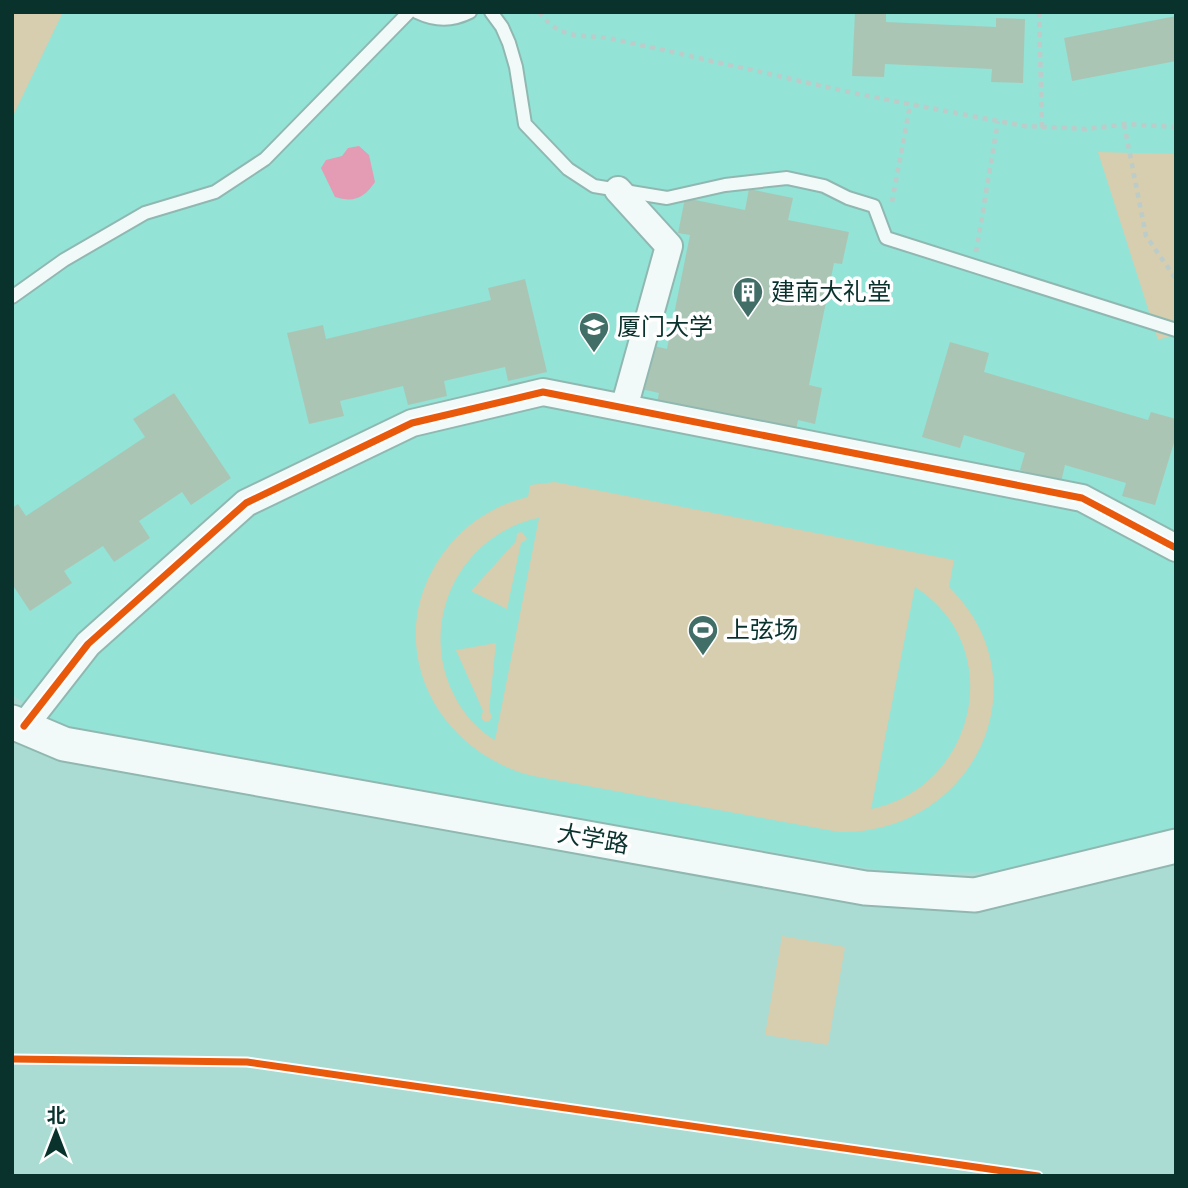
<svg xmlns="http://www.w3.org/2000/svg" width="1188" height="1188" viewBox="0 0 1188 1188" font-family="Overpass,'Noto Sans SC',sans-serif">
	<style>
		.built { fill: #93e3d7 }
		.green { fill: #d6ceaf; fill-rule: evenodd }
		.water { fill: #e39cb3 }
		.building { fill: #abc5b5 }
		.lines { fill: none; stroke-linecap: round; stroke-linejoin: round }
		.service-casing { stroke: #90b8b1; stroke-width: 16 }
		.minor-casing { stroke: #90b8b1; stroke-width: 30 }
		.tertiary-casing { stroke: #90b8b1; stroke-width: 37 }
		.path { stroke: #bcccc9; stroke-width: 4.5; stroke-dasharray: 5 5; stroke-linecap: butt }
		.service { stroke: #f2faf9; stroke-width: 12 }
		.minor { stroke: #f2faf9; stroke-width: 26 }
		.tertiary { stroke: #f2faf9; stroke-width: 33 }
		.cycleway-casing { stroke: #fefefe; stroke-width: 11 }
		.cycleway { stroke: #e8590c; stroke-width: 7 }
		.labels { text-anchor: middle; stroke-width: 7; stroke-linejoin: round; paint-order: stroke }
		.poi-label { font-size: 24px; fill: #09322d; stroke: #fefefe; text-anchor: start }
		.street-label { font-size: 24px; fill: #09322d; stroke: #fefefe }
	</style>
	<rect width="100%" height="100%" fill="#aadcd4"/>
	<path class="built" d="M 12,12 L 1176,12 L 1176,831 L 1011,872 L 910,873 L 866,868 L 150,745 L 105,739 L 56,722 L 12,695 Z"/>
	<path class="green" d="M 12,12 L 63,12 L 12,118 Z
		M 1098,152 L 1176,154 L 1176,334 L 1158,340 Z
		M 555,482 L 954,560 L 949,587 C 1047,683 972,835 839,832 L 533,776 C 429,750 378,634 448,547 C 468,522 497,504 528,497 L 530,485 ZM 538,518 L 539,518 L 495,740 C 477,730 462,712 453,693 C 418,621 460,535 538,518 ZM 915,587 C 1008,646 977,787 871,809 Z
		M 522,532 L 527,539 L 521,543 L 507,609 L 471,591 L 516,541 L 517,533 Z
		M 496,643 L 489,710 L 492,717 L 489,721 L 485,722 L 481,718 L 483,711 L 456,650 Z
		M 782,936 L 845,947 L 828,1045 L 765,1035 Z"/>
	<path class="water" d="M 359,146 L 369,155 L 375,182 C 364,198 354,203 335,197 L 321,168 L 326,160 L 342,156 L 348,148 Z"/>
	<path class="building" d="M 855,12 L 886,12 L 886,22 L 996,27 L 996,18 L 1025,19 L 1023,83 L 991,82 L 992,69 L 885,64 L 884,77 L 852,76 Z
		M 1176,16 L 1176,61 L 1072,81 L 1064,38 Z
		M 749,189 L 793,198 L 788,220 L 849,232 L 842,264 L 834,263 L 809,385 L 822,388 L 815,424 L 798,420 L 795,435 L 656,407 L 659,393 L 641,389 L 650,345 L 667,349 L 690,235 L 678,233 L 685,198 L 745,210 Z
		M 525,279 L 547,372 L 508,381 L 505,367 L 444,381 L 447,396 L 408,405 L 403,386 L 340,401 L 344,416 L 309,424 L 287,333 L 323,325 L 326,339 L 491,300 L 488,288 Z
		M 950,342 L 989,353 L 984,372 L 1148,420 L 1151,412 L 1176,419 L 1176,436 L 1155,505 L 1122,496 L 1126,483 L 1065,465 L 1061,482 L 1020,470 L 1025,453 L 964,435 L 960,448 L 922,437 Z
		M 174,393 L 231,478 L 191,505 L 182,492 L 139,521 L 150,538 L 114,562 L 103,546 L 64,571 L 72,583 L 30,611 L 12,584 L 12,508 L 18,504 L 26,516 L 145,437 L 133,419 Z"/>
	<g class="lines">
		<g class="service-casing">
			<path id="service" d="M 417,12 C 436,21 452,21 470,12
				M 491,12 L 502,27 L 509,43 L 516,67 L 525,124 L 568,169 L 594,186 L 667,198 L 725,185 L 787,178 L 824,186 L 848,198 L 874,206 L 886,238 L 1176,330
				M 12,297 L 64,260 L 145,213 L 215,192 L 265,159 L 409,12"/>
		</g>
		<g class="minor-casing">
			<path id="minor" d="M 618,190 L 669,246 L 624,408
				M 24,726 L 88,644 L 246,503 L 412,423 L 543,392 L 1082,498 L 1176,548"/>
		</g>
		<g class="tertiary-casing">
			<path id="tertiary" d="M 12,722 L 64,744 L 865,888 L 975,895 L 1176,846"/>
		</g>
		<path class="path" d="M 539,12 C 561,40 577,34 608,38 C 619,40 630,43 641,45 L 858,94 L 1024,126 L 1086,129 L 1126,124 L 1176,127
			M 1039,12 L 1042,127
			M 1124,124 L 1146,236 L 1176,279
			M 892,202 L 910,105
			M 976,252 L 998,121"/>
		<use href="#service" class="service"/>
		<use href="#minor" class="minor"/>
		<use href="#tertiary" class="tertiary"/>
		<g class="cycleway-casing">
			<path id="cycleway" d="M 24,726 L 88,644 L 246,503 L 412,423 L 543,392 L 1082,498 L 1176,548
				M 12,1059 L 247,1062 L 1038,1176"/>
		</g>
		<use href="#cycleway" class="cycleway"/>
	</g>
	<defs>
		<g id="building-pin" transform="scale(1.575)"><path d="M0 17L-7.5 6A9.5 9.5 0 1 1 7.5 6Z" fill="#416e67" stroke="#fefefe"/><path d="M-4-6H4V6H1V3H-1V6H-4ZM-2.5-4.3h1.7v1.8h-1.7ZM.8-4.3h1.7v1.8H.8ZM-2.5-1h1.7V.8h-1.7ZM.8-1h1.7V.8H.8Z" fill="#fff"/></g>
		<g id="university-pin" transform="scale(1.575)"><path d="M0 17L-7.5 6A9.5 9.5 0 1 1 7.5 6Z" fill="#416e67" stroke="#fefefe"/><path d="M0-5L7-2L0 1L-7-2ZM-4 1L0 2.5L4 1V4Q0 6-4 4Z" fill="#fff"/></g>
		<g id="stadium-pin" transform="scale(1.575)"><path d="M0 17L-7.5 6A9.5 9.5 0 1 1 7.5 6Z" fill="#416e67" stroke="#fefefe"/><path d="M0-5a6.5 5 0 1 0 0 10a6.5 5 0 1 0 0-10ZM-3.5-1.8h7v3.6h-7Z" fill="#fff"/></g>
	</defs>
	<g fill-rule="evenodd">
		<use href="#building-pin" x="748" y="292"/>
		<use href="#university-pin" x="594" y="327"/>
		<use href="#stadium-pin" x="703" y="630"/>
	</g>
	<g class="labels">
		<g class="poi-label">
			<text x="771" y="300">建南大礼堂</text>
			<text x="617" y="335">厦门大学</text>
			<text x="726" y="638">上弦场</text>
		</g>
		<g class="street-label">
			<text transform="translate(593 839) rotate(10)" y="8">大学路</text>
		</g>
	</g>
	<rect width="1188" height="1188" fill="none" stroke="#09322d" stroke-width="28"/>
	<g transform="translate(56 1132)" stroke="#fefefe" stroke-width="5" paint-order="stroke">
	<path d="M0-5L12 26L0 18L-12 26Z" fill="#09322d"/>
	<text y="-10" font-size="19" font-weight="bold" text-anchor="middle" fill="#09322d">北</text>
	</g>
</svg>
